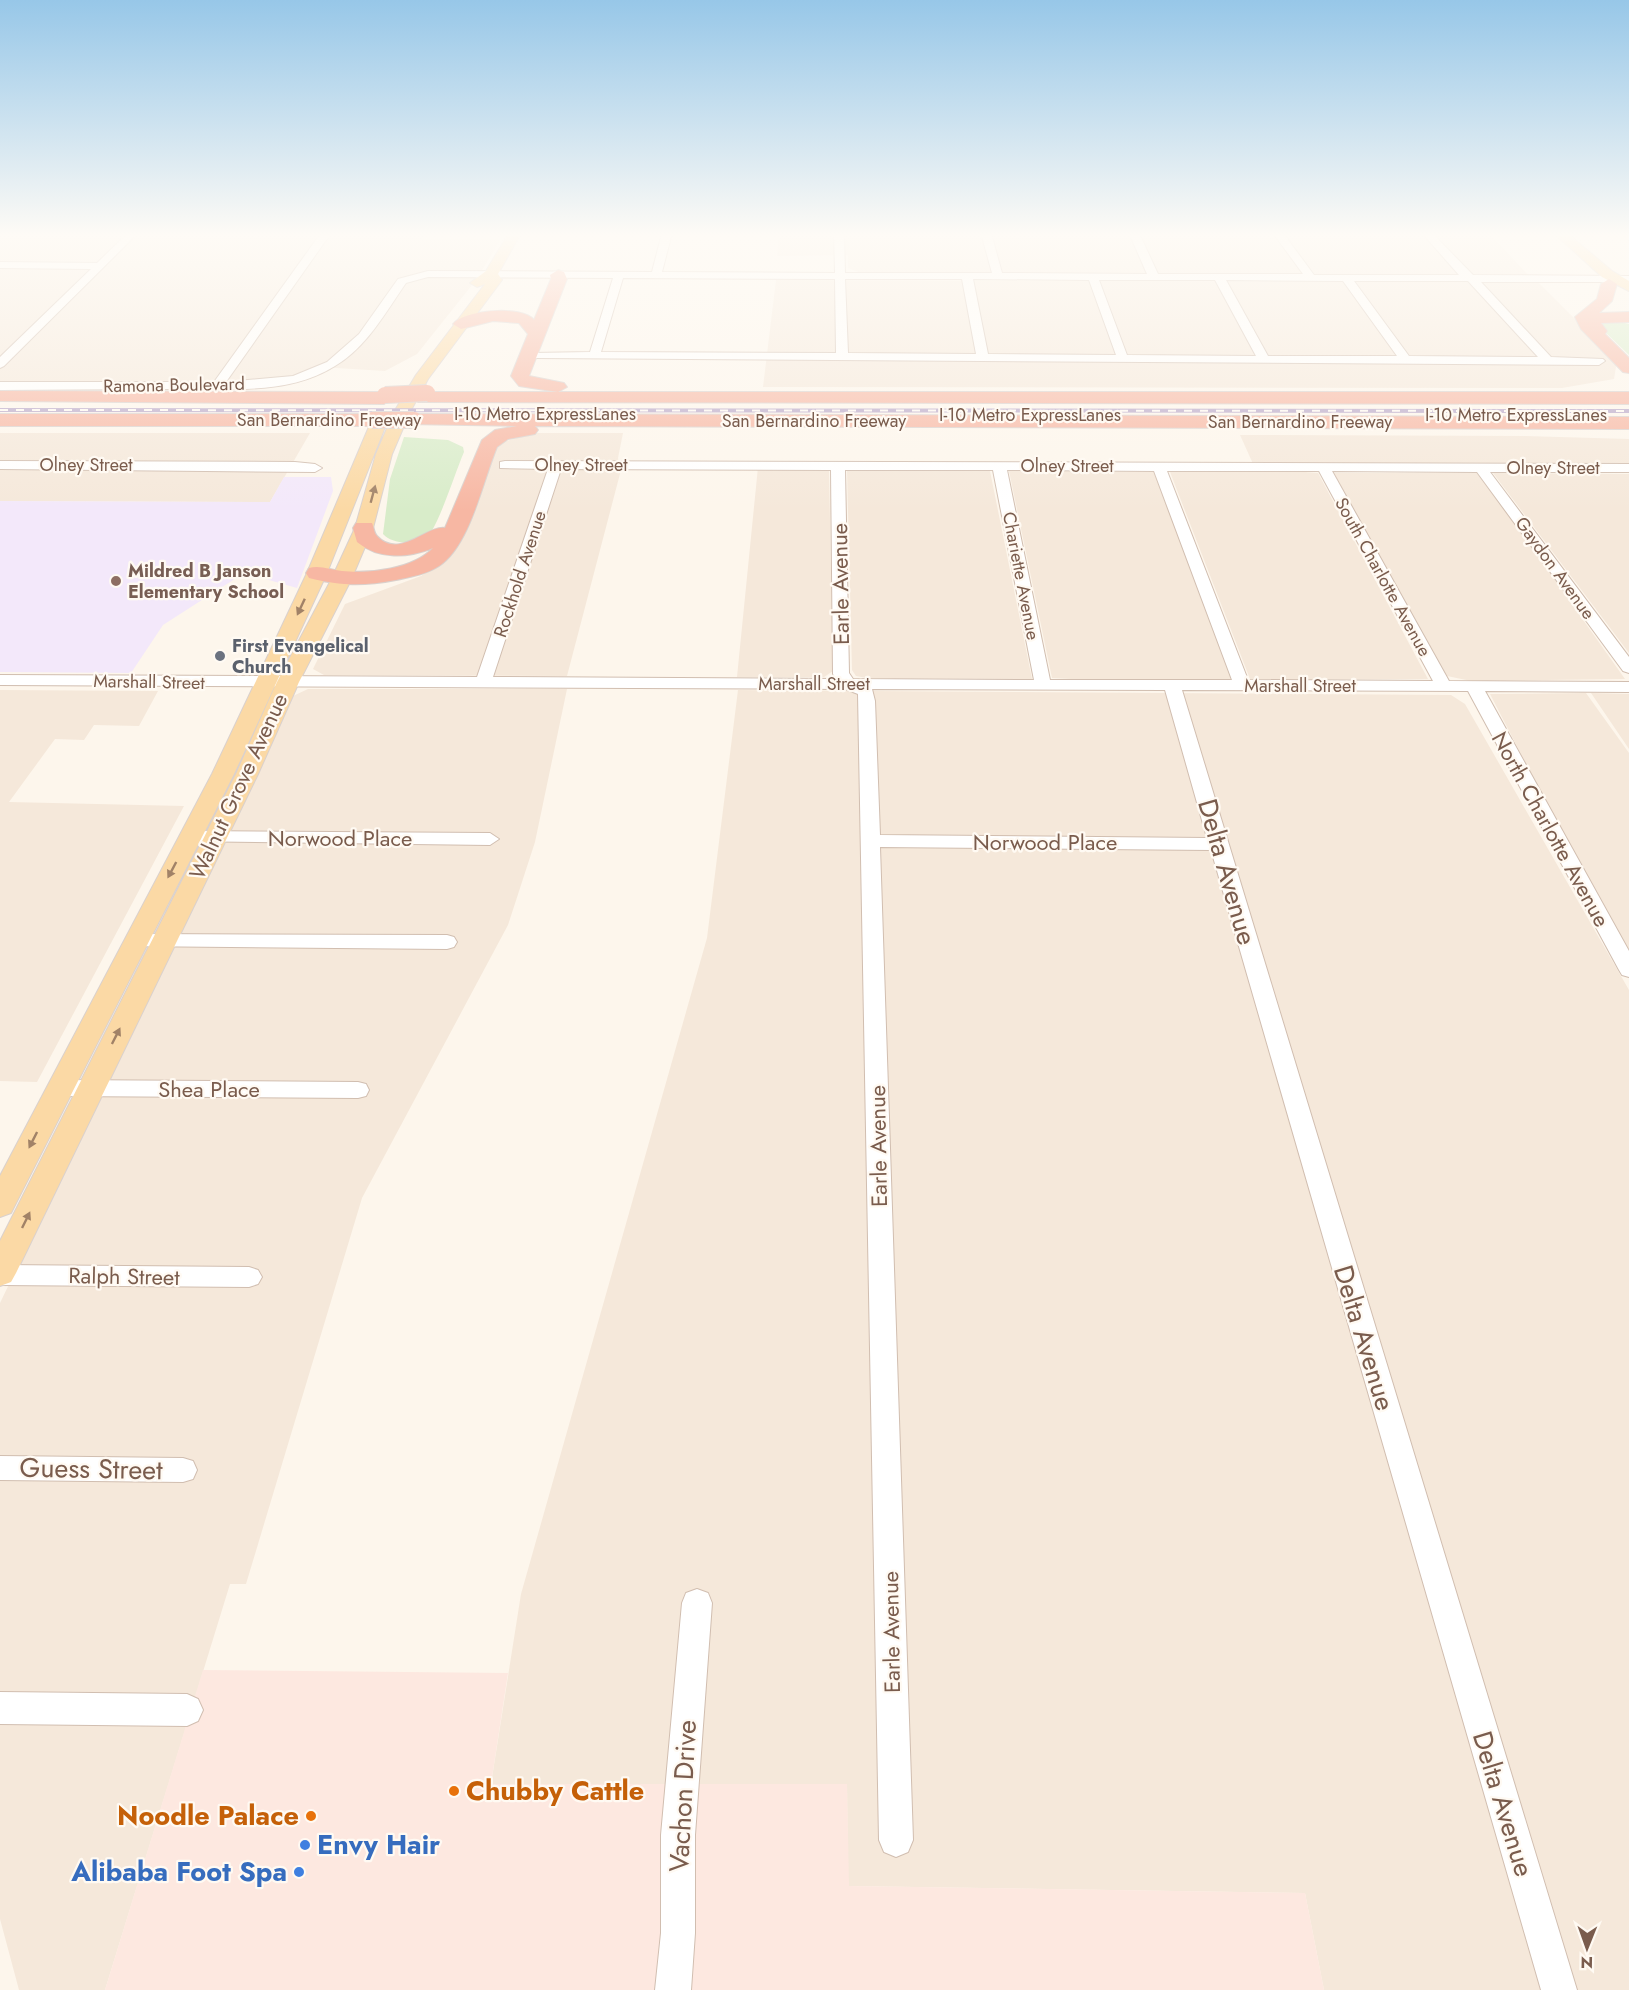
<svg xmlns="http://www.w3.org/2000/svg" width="1629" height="1990" viewBox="0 0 1629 1990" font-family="Jost,sans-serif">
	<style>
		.residential { fill: #f5e8da }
		.commercial { fill: #fde8e0 }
		.education { fill: #f3e8fa }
		.green { fill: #d8ecc9 }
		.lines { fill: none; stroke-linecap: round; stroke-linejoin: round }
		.minor-casing { stroke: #d1beb0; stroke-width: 2 }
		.major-casing { stroke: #dad1cd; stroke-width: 2 }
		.highway-casing { stroke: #dad1cd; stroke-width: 2 }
		.minor { fill: #fff; fill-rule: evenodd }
		.major { fill: #fbd9a5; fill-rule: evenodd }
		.highway { fill: #f7b7a3; fill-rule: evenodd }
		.rail-casing { stroke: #b9a8c9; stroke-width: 4 }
		.rail { stroke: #fffaf3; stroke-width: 2; stroke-dasharray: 8; stroke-linecap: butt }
		.highway-bridge-casing { stroke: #dad1cd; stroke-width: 18; stroke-linecap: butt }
		.highway-bridge { stroke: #f7b7a3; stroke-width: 16 }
		.oneway { fill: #a18267 }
		.education-dot { fill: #8d6e63; stroke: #fffaf3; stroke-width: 2 }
		.worship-dot { fill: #6b7280; stroke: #fffaf3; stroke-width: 2 }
		.food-dot { fill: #e8710a; stroke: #fffaf3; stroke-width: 2 }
		.shop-dot { fill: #3f7fe0; stroke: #fffaf3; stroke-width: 2 }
		.labels { text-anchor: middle; stroke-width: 4.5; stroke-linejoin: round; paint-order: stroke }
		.far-street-label { font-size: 18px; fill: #7a5c4d; stroke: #fffaf3 }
		.far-education-label { font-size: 18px; font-weight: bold; fill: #785e54; stroke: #fffaf3; text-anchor: start }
		.far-worship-label { font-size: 18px; font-weight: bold; fill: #5b616d; stroke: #fffaf3; text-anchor: start }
		.street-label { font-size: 22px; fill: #7a5c4d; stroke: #fffaf3 }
		.near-street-label { font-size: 27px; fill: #7a5c4d; stroke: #fffaf3 }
		.near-food-label { font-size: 27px; font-weight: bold; fill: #c56008; stroke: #fffaf3; text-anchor: start }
		.near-shop-label { font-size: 27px; font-weight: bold; fill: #366cbe; stroke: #fffaf3; text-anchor: start }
	</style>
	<rect width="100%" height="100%" fill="#fdf6ec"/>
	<path class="residential" d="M 0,233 L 425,233 L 422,239 L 501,239 L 476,280 L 417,354 L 385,371 L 320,367 L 289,377 L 258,381 L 0,382 Z
		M 779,233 L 1489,233 L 1529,276 L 858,272 L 848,268 L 848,255 L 777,256 Z
		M 776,280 L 1538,282 L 1617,361 L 1614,379 L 1562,388 L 763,387 Z
		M 0,433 L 310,433 L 270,502 L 0,501 Z
		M 535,433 L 623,433 L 618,458 L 621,470 L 567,676 L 324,675 L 313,669 L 345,604 L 421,576 L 452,555 L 495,444 Z
		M 1240,435 L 1525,436 L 1629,439 L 1629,467 L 1254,466 Z
		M 758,467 L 829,471 L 833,671 L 824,677 L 737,677 Z
		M 1253,468 L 1318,473 L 1428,679 L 1250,679 L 1170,472 Z
		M 847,471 L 990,471 L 1032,679 L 867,678 L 856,676 L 852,670 Z
		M 1009,471 L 1155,472 L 1234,684 L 1169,684 L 1052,678 Z
		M 1332,473 L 1479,473 L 1625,679 L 1471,681 L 1447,676 Z
		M 1493,473 L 1629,474 L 1629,653 Z
		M 308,689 L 567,689 L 535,842 L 508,925 L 362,1198 L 246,1584 L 230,1584 L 105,1990 L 19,1990 L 0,1919 L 0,1303 L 293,696 Z
		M 0,690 L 158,691 L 139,726 L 94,725 L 84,740 L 55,739 L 9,802 L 184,806 L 37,1082 L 0,1081 Z
		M 738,690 L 1451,695 L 1465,704 L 1629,990 L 1629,1990 L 1324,1990 L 1305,1893 L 848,1886 L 847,1784 L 491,1784 L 521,1594 L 707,938 Z
		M 1586,693 L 1629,753 L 1629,963 L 1490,694 Z
		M 1591,693 L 1629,694 L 1629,749 Z"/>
	<path class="commercial" d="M 203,1670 L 508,1673 L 491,1784 L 847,1784 L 849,1886 L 1305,1893 L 1324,1990 L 105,1990 Z"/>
	<path class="education" d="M 284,477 L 331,477 L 333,491 L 297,588 L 244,573 L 163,625 L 131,673 L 0,672 L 0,501 L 270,502 Z"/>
	<path class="green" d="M 1617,321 L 1629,324 L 1629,355 L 1600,327 L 1600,322 Z
		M 404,437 L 448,440 L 463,447 L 464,452 C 455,473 442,515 431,532 C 421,545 394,546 383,534 L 390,479 Z"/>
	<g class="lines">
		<g class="minor-casing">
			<path id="minor" d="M 128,233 L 138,233 L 4,366 L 0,368 L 0,357 L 91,269 L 0,268 L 0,262 L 97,263 Z
				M 321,233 L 331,233 L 226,382 L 293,376 L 327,362 L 359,334 L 398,279 L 428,271 L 652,272 L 662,233 L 672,233 L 662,272 L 835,273 L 834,233 L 844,233 L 845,273 L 992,273 L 981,233 L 991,233 L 1002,273 L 1147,274 L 1129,233 L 1139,233 L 1158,274 L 1303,274 L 1273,233 L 1283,233 L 1314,275 L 1459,275 L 1422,233 L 1432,233 L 1473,275 L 1629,276 L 1629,282 L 1481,282 L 1551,357 L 1603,359 L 1605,361 L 1599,365 L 536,358 L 532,357 L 532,353 L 590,352 L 613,278 L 428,277 L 406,283 C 385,313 367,347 335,366 C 288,396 227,388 174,389 C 116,389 58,390 0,390 L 0,382 L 214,382 ZM 623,278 L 835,279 L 836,353 L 601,352 ZM 845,279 L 962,279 L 976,354 L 848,353 ZM 973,279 L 1089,280 L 1116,355 L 988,354 ZM 1099,280 L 1215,280 L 1256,356 L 1127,355 ZM 1226,280 L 1343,281 L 1397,356 L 1268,356 ZM 1354,281 L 1468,281 L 1538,357 L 1409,356 Z
				M 0,461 L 295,462 L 315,464 L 322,468 L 315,472 L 0,469 Z
				M 505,461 L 1629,464 L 1629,472 L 1490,472 L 1629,657 L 1629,673 L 1623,671 L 1477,472 L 1332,471 L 1449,681 L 1629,682 L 1629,692 L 1485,691 L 1629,951 L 1629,977 L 1622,975 L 1619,970 L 1468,691 L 1182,690 L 1577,1990 L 1541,1990 L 1211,850 L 880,847 L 913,1840 L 908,1852 L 896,1857 L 884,1852 L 879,1840 L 858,694 L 845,689 L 0,685 L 0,675 L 477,677 L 548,469 L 500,468 L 500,462 ZM 561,469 L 831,470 L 833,674 L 836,679 L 493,677 ZM 845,470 L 993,470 L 1034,680 L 853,679 L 849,673 ZM 1007,470 L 1154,471 L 1232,680 L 1050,680 ZM 1167,471 L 1319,471 L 1433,681 L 1248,680 ZM 872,689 L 1165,690 L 1207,838 L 880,835 L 875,701 Z
				M 189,831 L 490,833 L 499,839 L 490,845 L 182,841 L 180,837 L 182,833 Z
				M 135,934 L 447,935 L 454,937 L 457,942 L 454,947 L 447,949 L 128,946 L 125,941 L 128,936 Z
				M 60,1080 L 358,1082 L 366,1084 L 369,1090 L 366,1096 L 358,1098 L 60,1096 L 52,1094 L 49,1088 L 52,1082 Z
				M 0,1265 L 249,1267 L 258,1270 L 262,1277 L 258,1284 L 249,1287 L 0,1285 Z
				M 0,1456 L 183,1458 L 193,1461 L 197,1470 L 193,1479 L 183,1482 L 0,1480 Z
				M 697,1589 L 708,1593 L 712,1603 L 695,1835 L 695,1933 L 691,1990 L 655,1990 L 661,1933 L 661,1835 L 682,1603 L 686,1593 Z
				M 0,1692 L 187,1694 L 198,1699 L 203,1710 L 198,1721 L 187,1726 L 0,1724 Z"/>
		</g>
		<g class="major-casing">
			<path id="major" d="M 509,233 L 521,233 L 498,274 L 502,280 L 428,379 L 410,412 L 392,454 L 373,528 L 351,580 L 299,682 L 258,774 L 16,1273 L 11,1282 L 0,1286 L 0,1241 L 236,774 L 277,682 L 331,580 L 355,528 L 376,454 L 394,412 L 416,375 L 485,284 L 477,287 L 470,283 L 486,271 Z
				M 1554,233 L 1567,233 L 1612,271 L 1629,281 L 1629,291 L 1602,277 Z
				M 379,417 L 387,422 L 327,573 L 234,774 L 15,1205 L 11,1213 L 0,1217 L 0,1176 L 212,774 L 307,573 L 371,422 Z"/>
		</g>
		<g class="highway-casing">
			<path id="highway" d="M 558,270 L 564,272 L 567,279 L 529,376 L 564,383 L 567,387 L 558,392 L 519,386 L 511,376 L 528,334 L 519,323 L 493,321 L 461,329 L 453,324 C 464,310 522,305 534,320 L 551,279 L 550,275 Z
				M 1609,279 L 1617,284 L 1612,301 L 1599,313 L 1629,312 L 1629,322 L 1601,323 L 1607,331 L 1605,334 L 1629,358 L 1629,373 L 1623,372 L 1581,329 L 1575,317 L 1597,299 L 1601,284 Z
				M 0,391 L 384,392 L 393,398 L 384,404 L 0,401 Z
				M 424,392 L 1629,392 L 1629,404 L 418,402 L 415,398 Z
				M 0,414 L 372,414 L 381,420 L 372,426 L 0,426 Z
				M 414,414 L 1629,417 L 1629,429 L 535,426 L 538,430 L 535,434 L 508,439 L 497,447 C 483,480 470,546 439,566 C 427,574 410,577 396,580 C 365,586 340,586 309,578 L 306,573 L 309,568 C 320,565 331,570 342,571 C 370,574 413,569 433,548 C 408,558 379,560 357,542 L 353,528 L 356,523 L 372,523 C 374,528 374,533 377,536 C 399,560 427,525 445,528 L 482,440 L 495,430 L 517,426 L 407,424 L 405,420 L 407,416 Z"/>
		</g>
		<use href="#minor" class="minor"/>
		<use href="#major" class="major"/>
		<use href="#highway" class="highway"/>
		<g class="rail-casing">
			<path id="rail" d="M 0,410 L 1629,411"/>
		</g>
		<use href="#rail" class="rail"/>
		<g class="highway-bridge-casing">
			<path id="highway-bridge" d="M 385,395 L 427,393
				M 372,420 L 414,420"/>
		</g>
		<use href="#highway-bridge" class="highway-bridge"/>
	</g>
	<defs><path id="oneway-solid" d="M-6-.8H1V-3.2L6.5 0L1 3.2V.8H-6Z" transform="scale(1.5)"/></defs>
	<g class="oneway">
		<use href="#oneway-solid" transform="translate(373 494) rotate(-75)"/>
		<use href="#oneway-solid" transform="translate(301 607) rotate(115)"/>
		<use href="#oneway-solid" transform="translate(172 870) rotate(118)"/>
		<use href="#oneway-solid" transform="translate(116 1036) rotate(-63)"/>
		<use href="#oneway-solid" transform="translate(33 1140) rotate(117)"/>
		<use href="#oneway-solid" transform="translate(26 1220) rotate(-64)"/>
	</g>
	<linearGradient id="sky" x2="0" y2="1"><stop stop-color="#97c7e8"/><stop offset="0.46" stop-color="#fefbf6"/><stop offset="1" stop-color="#fefbf6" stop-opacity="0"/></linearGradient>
	<rect width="1629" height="511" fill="url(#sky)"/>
	<circle class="education-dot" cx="116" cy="581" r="6"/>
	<circle class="worship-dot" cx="220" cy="656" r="6"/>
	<g class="food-dot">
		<circle cx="454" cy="1791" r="6"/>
		<circle cx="311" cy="1816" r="6"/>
	</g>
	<g class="shop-dot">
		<circle cx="305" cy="1845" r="6"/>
		<circle cx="299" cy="1872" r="6"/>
	</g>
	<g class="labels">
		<g class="far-street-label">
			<text transform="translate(174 385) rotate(-1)" y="6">Ramona Boulevard</text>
			<text x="545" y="420">I-10 Metro ExpressLanes</text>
			<text x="1030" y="421">I-10 Metro ExpressLanes</text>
			<text x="1516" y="421">I-10 Metro ExpressLanes</text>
			<text x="329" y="426">San Bernardino Freeway</text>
			<text x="814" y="427">San Bernardino Freeway</text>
			<text x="1300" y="428">San Bernardino Freeway</text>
			<text x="86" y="471">Olney Street</text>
			<text x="581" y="471">Olney Street</text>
			<text x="1067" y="472">Olney Street</text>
			<text x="1553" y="474">Olney Street</text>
			<text transform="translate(1555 568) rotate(54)" y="6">Gaydon Avenue</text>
			<text transform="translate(520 574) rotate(-72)" y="6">Rockhold Avenue</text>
			<text transform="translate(1021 576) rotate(79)" y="6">Chariette Avenue</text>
			<text transform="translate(1383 577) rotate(61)" y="6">South Charlotte Avenue</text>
			<text transform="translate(149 682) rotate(1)" y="6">Marshall Street</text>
			<text x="814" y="690">Marshall Street</text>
			<text x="1300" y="692">Marshall Street</text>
		</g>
		<g class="far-education-label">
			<text x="128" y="577">Mildred B Janson<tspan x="128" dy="21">Elementary School</tspan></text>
		</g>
		<g class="far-worship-label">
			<text x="232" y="652">First Evangelical<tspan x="232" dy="21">Church</tspan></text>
		</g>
		<g class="street-label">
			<text transform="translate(840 584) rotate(-91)" y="8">Earle Avenue</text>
			<text transform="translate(238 786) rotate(-65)" y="8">Walnut Grove Avenue</text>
			<text transform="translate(1551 829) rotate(61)" y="8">North Charlotte Avenue</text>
			<text x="340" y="846">Norwood Place</text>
			<text x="1045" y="850">Norwood Place</text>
			<text x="209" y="1097">Shea Place</text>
			<text transform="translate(878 1146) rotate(-91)" y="8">Earle Avenue</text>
			<text transform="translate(124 1276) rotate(1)" y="8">Ralph Street</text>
			<text transform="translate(891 1632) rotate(-91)" y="8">Earle Avenue</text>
		</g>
		<g class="near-street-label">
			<text transform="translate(1227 872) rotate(74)" y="9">Delta Avenue</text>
			<text transform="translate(1364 1338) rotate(73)" y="9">Delta Avenue</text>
			<text transform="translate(91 1469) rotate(1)" y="9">Guess Street</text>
			<text transform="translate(683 1796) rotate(-87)" y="9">Vachon Drive</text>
			<text transform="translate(1503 1804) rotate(73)" y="9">Delta Avenue</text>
		</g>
		<g class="near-food-label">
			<text x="466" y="1800">Chubby Cattle</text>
			<text x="299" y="1825" text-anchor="end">Noodle Palace</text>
		</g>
		<g class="near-shop-label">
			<text x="317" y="1854">Envy Hair</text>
			<text x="287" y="1881" text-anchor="end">Alibaba Foot Spa</text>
		</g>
	</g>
	<g transform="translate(1587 1948) rotate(181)" stroke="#fffaf3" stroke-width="4.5" paint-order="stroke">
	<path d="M0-4.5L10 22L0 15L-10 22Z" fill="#7a5c4d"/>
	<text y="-9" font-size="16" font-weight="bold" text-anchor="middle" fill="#7a5c4d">N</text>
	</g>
</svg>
